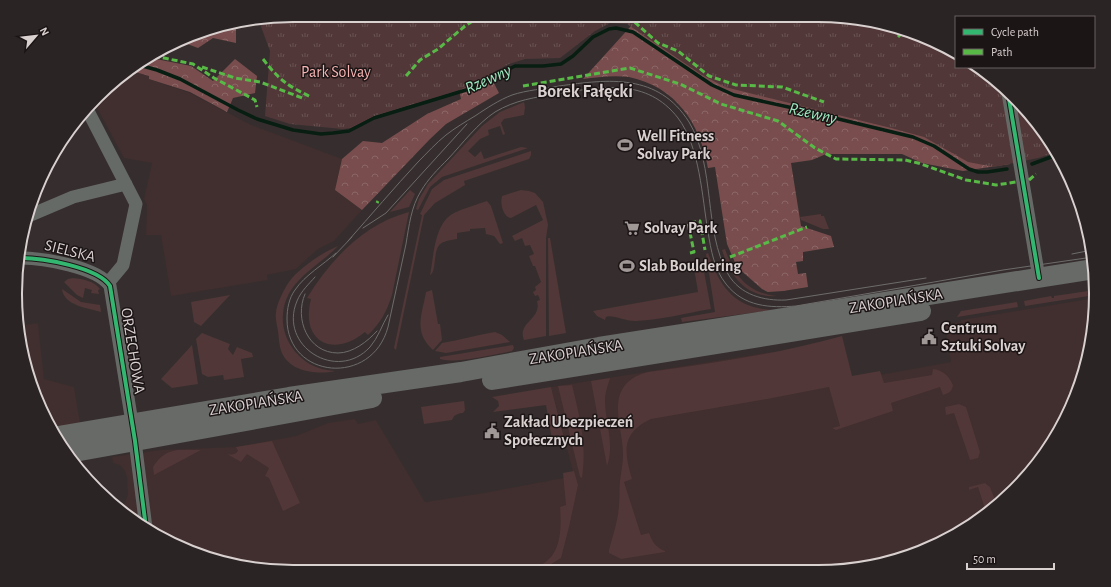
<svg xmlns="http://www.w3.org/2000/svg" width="1111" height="587" viewBox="0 0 1111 587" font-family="'Alegreya Sans',sans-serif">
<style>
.built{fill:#412e2e}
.grass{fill:#513737}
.forest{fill:url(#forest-crowns)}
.park{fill:url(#park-tufts)}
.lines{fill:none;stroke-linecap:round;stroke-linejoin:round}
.stream{stroke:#081e13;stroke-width:3.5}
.minor{stroke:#666a67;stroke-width:13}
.primary{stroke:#676a67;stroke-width:20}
.tram{stroke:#6d6c6a;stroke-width:1}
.quiet{stroke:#58b947;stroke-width:3;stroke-dasharray:6 3;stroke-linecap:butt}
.cycleway-casing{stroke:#1c1515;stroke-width:6}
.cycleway{stroke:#33b770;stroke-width:4}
.labels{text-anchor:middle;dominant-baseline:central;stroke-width:3;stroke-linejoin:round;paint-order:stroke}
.park-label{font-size:16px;fill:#f8b5b5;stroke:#1c1515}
.poi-label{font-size:16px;font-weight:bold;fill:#d9d0d0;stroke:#1c1515;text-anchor:start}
.street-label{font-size:16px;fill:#d9d0d0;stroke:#1c1515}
.water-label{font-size:17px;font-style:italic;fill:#9cebc2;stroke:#1c1515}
.quarter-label{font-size:18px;font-weight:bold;fill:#d9d0d0;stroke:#1c1515}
.rim{fill:none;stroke:#d9d0d0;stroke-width:2}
</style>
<defs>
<pattern id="forest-crowns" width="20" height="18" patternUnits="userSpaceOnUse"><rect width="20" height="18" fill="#794d4d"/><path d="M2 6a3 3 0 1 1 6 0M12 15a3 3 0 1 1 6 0" fill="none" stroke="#8b6666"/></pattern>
<pattern id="park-tufts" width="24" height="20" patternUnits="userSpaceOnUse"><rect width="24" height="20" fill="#513737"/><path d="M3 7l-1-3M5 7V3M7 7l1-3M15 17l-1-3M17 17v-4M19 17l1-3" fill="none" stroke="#695353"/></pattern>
</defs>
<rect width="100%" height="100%" fill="#362e2e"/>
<!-- built -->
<path class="built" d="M132,71L149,76V79L190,93L251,125L342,159L335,190L362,210L334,241L318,249L296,269L267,275L268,280L171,296L161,235H146L147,205L144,199L152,163L124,158L95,104L124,73Z
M1095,298V312L1086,366L1067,417L1027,477L987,515L924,551L854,570L276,571L222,563L170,543L124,514L119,510L125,503L128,494L127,477L125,471L120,465L113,463L112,457L160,450L236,447L296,436L328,423L355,419L358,424L376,420L425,502L484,493L574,476L551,387L772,352L830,355L835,383L951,362L945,325L961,322V320Z
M38,323L44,379L74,387L80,423L53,427L36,400L19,326Z"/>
<!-- grass -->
<path class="grass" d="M524,102L525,107L524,115L504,119L501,123L505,134L503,135L500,126L488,130L489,135L480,139L468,151L475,157L481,151L484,159L521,147L528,148L442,177L430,187L418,210L416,209L419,199L428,184L482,126L500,112Z
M531,151V155L529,159L464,181L465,185L435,203L424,215L396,350L394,348L422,215L420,214L432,189L444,180Z
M410,190L415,194L409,207L390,212Z
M521,190L529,191L535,193L543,202L548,225L546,238V336L524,340C517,322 542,320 537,301L540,300L538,295L535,296L533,292L536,290L535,287L541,282L535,266H533L529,256L534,254L530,245L525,246L522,238L515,241L512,236L543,220L536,205L511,218C503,217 500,204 502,196Z
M487,201L491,206L503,243L500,244L494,236L486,234L485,228L470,229V231L457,233V239C435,242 437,246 434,267C433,271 433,273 430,275C434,256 434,223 454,213C464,208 476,205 487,201Z
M409,212L392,295C387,311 380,324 368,335L365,332C332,359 300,341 311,299L307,298C331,259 364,224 409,212Z
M821,214V216H824L829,229H823L801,220L800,217Z
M548,238H550L566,333L549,336Z
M338,246C317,268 286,280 283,314C282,326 285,336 291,346C302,362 316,370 335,371C318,375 292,372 283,355C279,348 279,338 278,331C277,325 275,318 276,313C276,305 284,289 289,282C299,268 323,252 338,246Z
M725,249C734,275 747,293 777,296C746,298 730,276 722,250Z
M708,253C720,287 734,308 773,310L682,322L681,318L715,312L706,254Z
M703,266L711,309C686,313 661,320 636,321C628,322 611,314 606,317L605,320L597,316L593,311L698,292L694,268Z
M73,278C83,279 94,281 100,289L98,290L99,294L91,293L92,290L85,288L83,298L77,295L64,282L68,279Z
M62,289L81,302L100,305L101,312C88,308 64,306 62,289Z
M432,290L438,324H440L442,340L433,350C413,332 422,315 426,292Z
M1095,290V295L1025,306L1024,301L1051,296L1052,298H1054V296Z
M230,295L201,326L194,322L191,302Z
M1017,302L1018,307L957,317L961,311Z
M495,332L502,335L510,342L446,353L435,351L442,343C460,340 477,335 495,332Z
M202,333L230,344L228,349L232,354L233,355L237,347L252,353L253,357L241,359L244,377L224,380L223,375L208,377L202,374L196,339Z
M842,336L852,376L880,371L884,383L932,375L933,369C943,370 949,376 953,385C952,392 949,393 943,395L940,387L891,403L893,411L836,430L832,428L840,426L829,387L767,399L651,419C621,433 624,452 632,479L624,482L641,535L649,533C652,541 656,548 665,551V552L621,559L609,553V550C613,535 618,521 619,505C620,497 619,489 620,481C621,472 623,463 623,454C623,434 614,412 620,394C625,381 636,375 648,372C713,363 778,354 842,336Z
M192,345L198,384L172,388L161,379Z
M513,345L514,348L512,351C497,354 453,364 440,359V357Z
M610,378C608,385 605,393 605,400C605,422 615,444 607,466L591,381Z
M572,385C580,418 587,443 582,478L580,477L558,386Z
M551,387L564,438L552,440L546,405L493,412L499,406L498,401L492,397Z
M464,401L465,410L463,413C458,413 454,415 452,420L424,424L421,407Z
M959,404L966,407L980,452L978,458L970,460L954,413L946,415L945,407Z
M272,441L300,503L283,511L269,478L265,476L269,468L247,454L241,462L227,454C231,455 235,455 238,451L236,447Z
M177,450H201L154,475L153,467C159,457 166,452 177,450Z
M574,471L578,485L569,527L561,558L540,571H526L528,568C561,565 562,532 560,507L566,505L563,473Z
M985,483L990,487L997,505L987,515L978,487L969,490V487Z"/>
<!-- forest -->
<path class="forest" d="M641,15L835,16L890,25L931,40L1010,164L963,171L922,163L902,154H826L812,160L791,163L801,226L831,236L834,247L803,252V261L796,262L798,274L806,273L808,287L783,291L768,292L762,289L737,267L727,244L715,167L708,168C700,123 676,87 629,77C614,75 597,77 583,79Z
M236,24V43L213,38L198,48L182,42L204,30Z
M151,58L191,66L213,81L235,59L257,76L255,93L233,98L227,112L190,92L149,79V76L132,71L126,72Z
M487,70L499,93L446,124L430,139L362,210L335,190L342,159L363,141L382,143L427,114L461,99L459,90L374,116L350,128L344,105Z"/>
<!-- park -->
<path class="park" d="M294,15L835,16L890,25L941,44L956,53V67H978L987,73L1027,110L1057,152L1038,158L994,167L968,162L924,137L891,128L725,87L702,75L627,24L610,23L595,31L560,58L525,59L509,64L460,90L374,116L350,128L343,129L290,124L265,116L270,51L259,21Z"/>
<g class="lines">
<!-- stream -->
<path class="stream" d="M139,65L157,70L180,79L238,110L257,119L293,130L321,134L333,133L349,131L374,118L466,90L482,83L515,66H543L561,64L573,56L593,37L609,29L616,28L633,32L712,85L734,95L793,108L913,137L934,146L969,169L978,172H987L1007,169
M1032,164L1059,154"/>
<!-- minor -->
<path class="minor" d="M1008,93L1039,278
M88,111L136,204L123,265L108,283
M26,217L73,197L126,184
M21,258C42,258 98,267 110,286L135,441L146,528"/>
<!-- primary -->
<path class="primary" d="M492,380L921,311
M58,436L289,397L461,372L599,347L1094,269
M69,453L372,398"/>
<!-- tram -->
<path class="tram" d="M363,228L386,213L467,124
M348,241C371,215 394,188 418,162C427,153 436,143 446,135C455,128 465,122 475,116C487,108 499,100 512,95C527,90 544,89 559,86C609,79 658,73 689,122C716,167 703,230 728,274C740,295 764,301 786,300L926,278
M336,253C323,265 305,275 295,290C289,298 287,309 287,319C287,379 372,387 388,327C394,299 400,272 406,244C409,226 411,207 421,191C428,179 438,169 448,159C463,143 477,124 495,112C515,100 536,97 558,94C602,86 647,78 678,118C700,147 702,197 708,232C711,250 714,269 726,284C744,307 770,308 796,306L1003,270L1093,257
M1072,254L1092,250
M333,257L352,237
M315,277C309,284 301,291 297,301C278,346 337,383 370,347C378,338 382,325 388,315
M305,294C294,319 308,353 338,353C353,353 368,341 377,331"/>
<!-- quiet -->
<path class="quiet" d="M628,16L658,43L678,51L709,76L736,85L782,87L824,102
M898,37L905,30
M154,56L193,64L214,78L255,100L257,107
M263,59C279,80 288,86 311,97
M202,67L235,78L260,82L305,99
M406,76L420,60L438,49L465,26L482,15
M523,86L630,68L680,84L721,104L778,121L815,148L836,159L905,160L918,163L966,180L996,185L1016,182
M1029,180L1036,174
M377,203L378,201
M690,253L694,252L688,223L700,221L705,250
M730,257L807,227"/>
<!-- cycleway casing -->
<g class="cycleway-casing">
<path id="cycleway" d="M1008,93L1039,278
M21,258C42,258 98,267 110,286L135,441L146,528"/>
</g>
<!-- cycleway -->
<use href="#cycleway" class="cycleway"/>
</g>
<!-- icons -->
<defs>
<g id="stadium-bare" transform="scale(1.2)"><path d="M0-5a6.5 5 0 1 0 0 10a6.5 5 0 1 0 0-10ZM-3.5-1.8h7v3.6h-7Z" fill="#a09797" stroke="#1c1515" stroke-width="2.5" paint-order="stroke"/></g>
<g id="supermarket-bare" transform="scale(1.2)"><path d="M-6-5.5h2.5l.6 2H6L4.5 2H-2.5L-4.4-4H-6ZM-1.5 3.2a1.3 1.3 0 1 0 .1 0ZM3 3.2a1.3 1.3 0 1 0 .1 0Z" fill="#a09797" stroke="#1c1515" stroke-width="2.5" paint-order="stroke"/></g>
<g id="civic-bare" transform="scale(1.2)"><path d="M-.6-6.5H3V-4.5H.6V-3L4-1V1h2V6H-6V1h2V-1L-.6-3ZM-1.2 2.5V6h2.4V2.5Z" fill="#a09797" stroke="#1c1515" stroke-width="2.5" paint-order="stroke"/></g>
</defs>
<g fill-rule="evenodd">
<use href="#stadium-bare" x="625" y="145"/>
<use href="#supermarket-bare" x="632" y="228"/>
<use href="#stadium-bare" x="627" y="266"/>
<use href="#civic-bare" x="929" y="337"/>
<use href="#civic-bare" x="492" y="431"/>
</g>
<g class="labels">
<!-- park labels -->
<g class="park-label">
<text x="336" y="72">Park Solvay</text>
</g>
<!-- poi labels -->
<g class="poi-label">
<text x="637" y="136">Well Fitness<tspan x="637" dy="18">Solvay Park</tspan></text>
<text x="644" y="228">Solvay Park</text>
<text x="639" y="266">Slab Bouldering</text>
<text x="941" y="328">Centrum<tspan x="941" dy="18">Sztuki Solvay</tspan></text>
<text x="504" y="422">Zakład Ubezpieczeń<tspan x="504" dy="18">Społecznych</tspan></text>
</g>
<!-- street labels -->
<g class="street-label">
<text transform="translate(70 251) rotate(14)">SIELSKA</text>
<text transform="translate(896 301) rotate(-9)">ZAKOPIAŃSKA</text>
<text transform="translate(133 351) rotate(81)">ORZECHOWA</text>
<text transform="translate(576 352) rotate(-9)">ZAKOPIAŃSKA</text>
<text transform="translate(256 403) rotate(-9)">ZAKOPIAŃSKA</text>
</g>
<!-- water labels -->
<g class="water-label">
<text transform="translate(488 79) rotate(-24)">Rzewny</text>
<text transform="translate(813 113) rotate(13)">Rzewny</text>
</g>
<!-- quarter labels -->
<g class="quarter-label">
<text x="585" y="92">Borek Fałęcki</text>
</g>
</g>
<!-- crop -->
<path d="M0 0H1111V587H0ZM293 22H818A271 271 0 0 1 1089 293V294A271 271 0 0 1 818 565H293A271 271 0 0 1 22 294V293A271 271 0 0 1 293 22Z" fill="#2b2424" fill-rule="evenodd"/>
<path class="rim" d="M293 22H818A271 271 0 0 1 1089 293V294A271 271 0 0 1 818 565H293A271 271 0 0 1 22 294V293A271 271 0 0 1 293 22Z"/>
<!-- legend -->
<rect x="955" y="16" width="140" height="52" fill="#1c1515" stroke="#686060"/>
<rect x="963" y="29" width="20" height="6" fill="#33b770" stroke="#686060"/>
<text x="991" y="36" font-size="12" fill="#d9d0d0">Cycle path</text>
<rect x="963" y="49" width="20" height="6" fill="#58b947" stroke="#686060"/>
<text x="991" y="56" font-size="12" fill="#d9d0d0">Path</text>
<!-- north arrow -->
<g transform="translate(36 36) rotate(62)" stroke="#1c1515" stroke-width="3" paint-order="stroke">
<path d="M0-3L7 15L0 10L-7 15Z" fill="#d9d0d0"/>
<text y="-6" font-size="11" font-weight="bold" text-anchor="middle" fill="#d9d0d0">N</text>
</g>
<!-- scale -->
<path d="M967 563v6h87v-6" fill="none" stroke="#d9d0d0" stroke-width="2"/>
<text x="973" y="563" font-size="12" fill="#d9d0d0" stroke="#1c1515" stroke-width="3" paint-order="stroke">50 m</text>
</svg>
